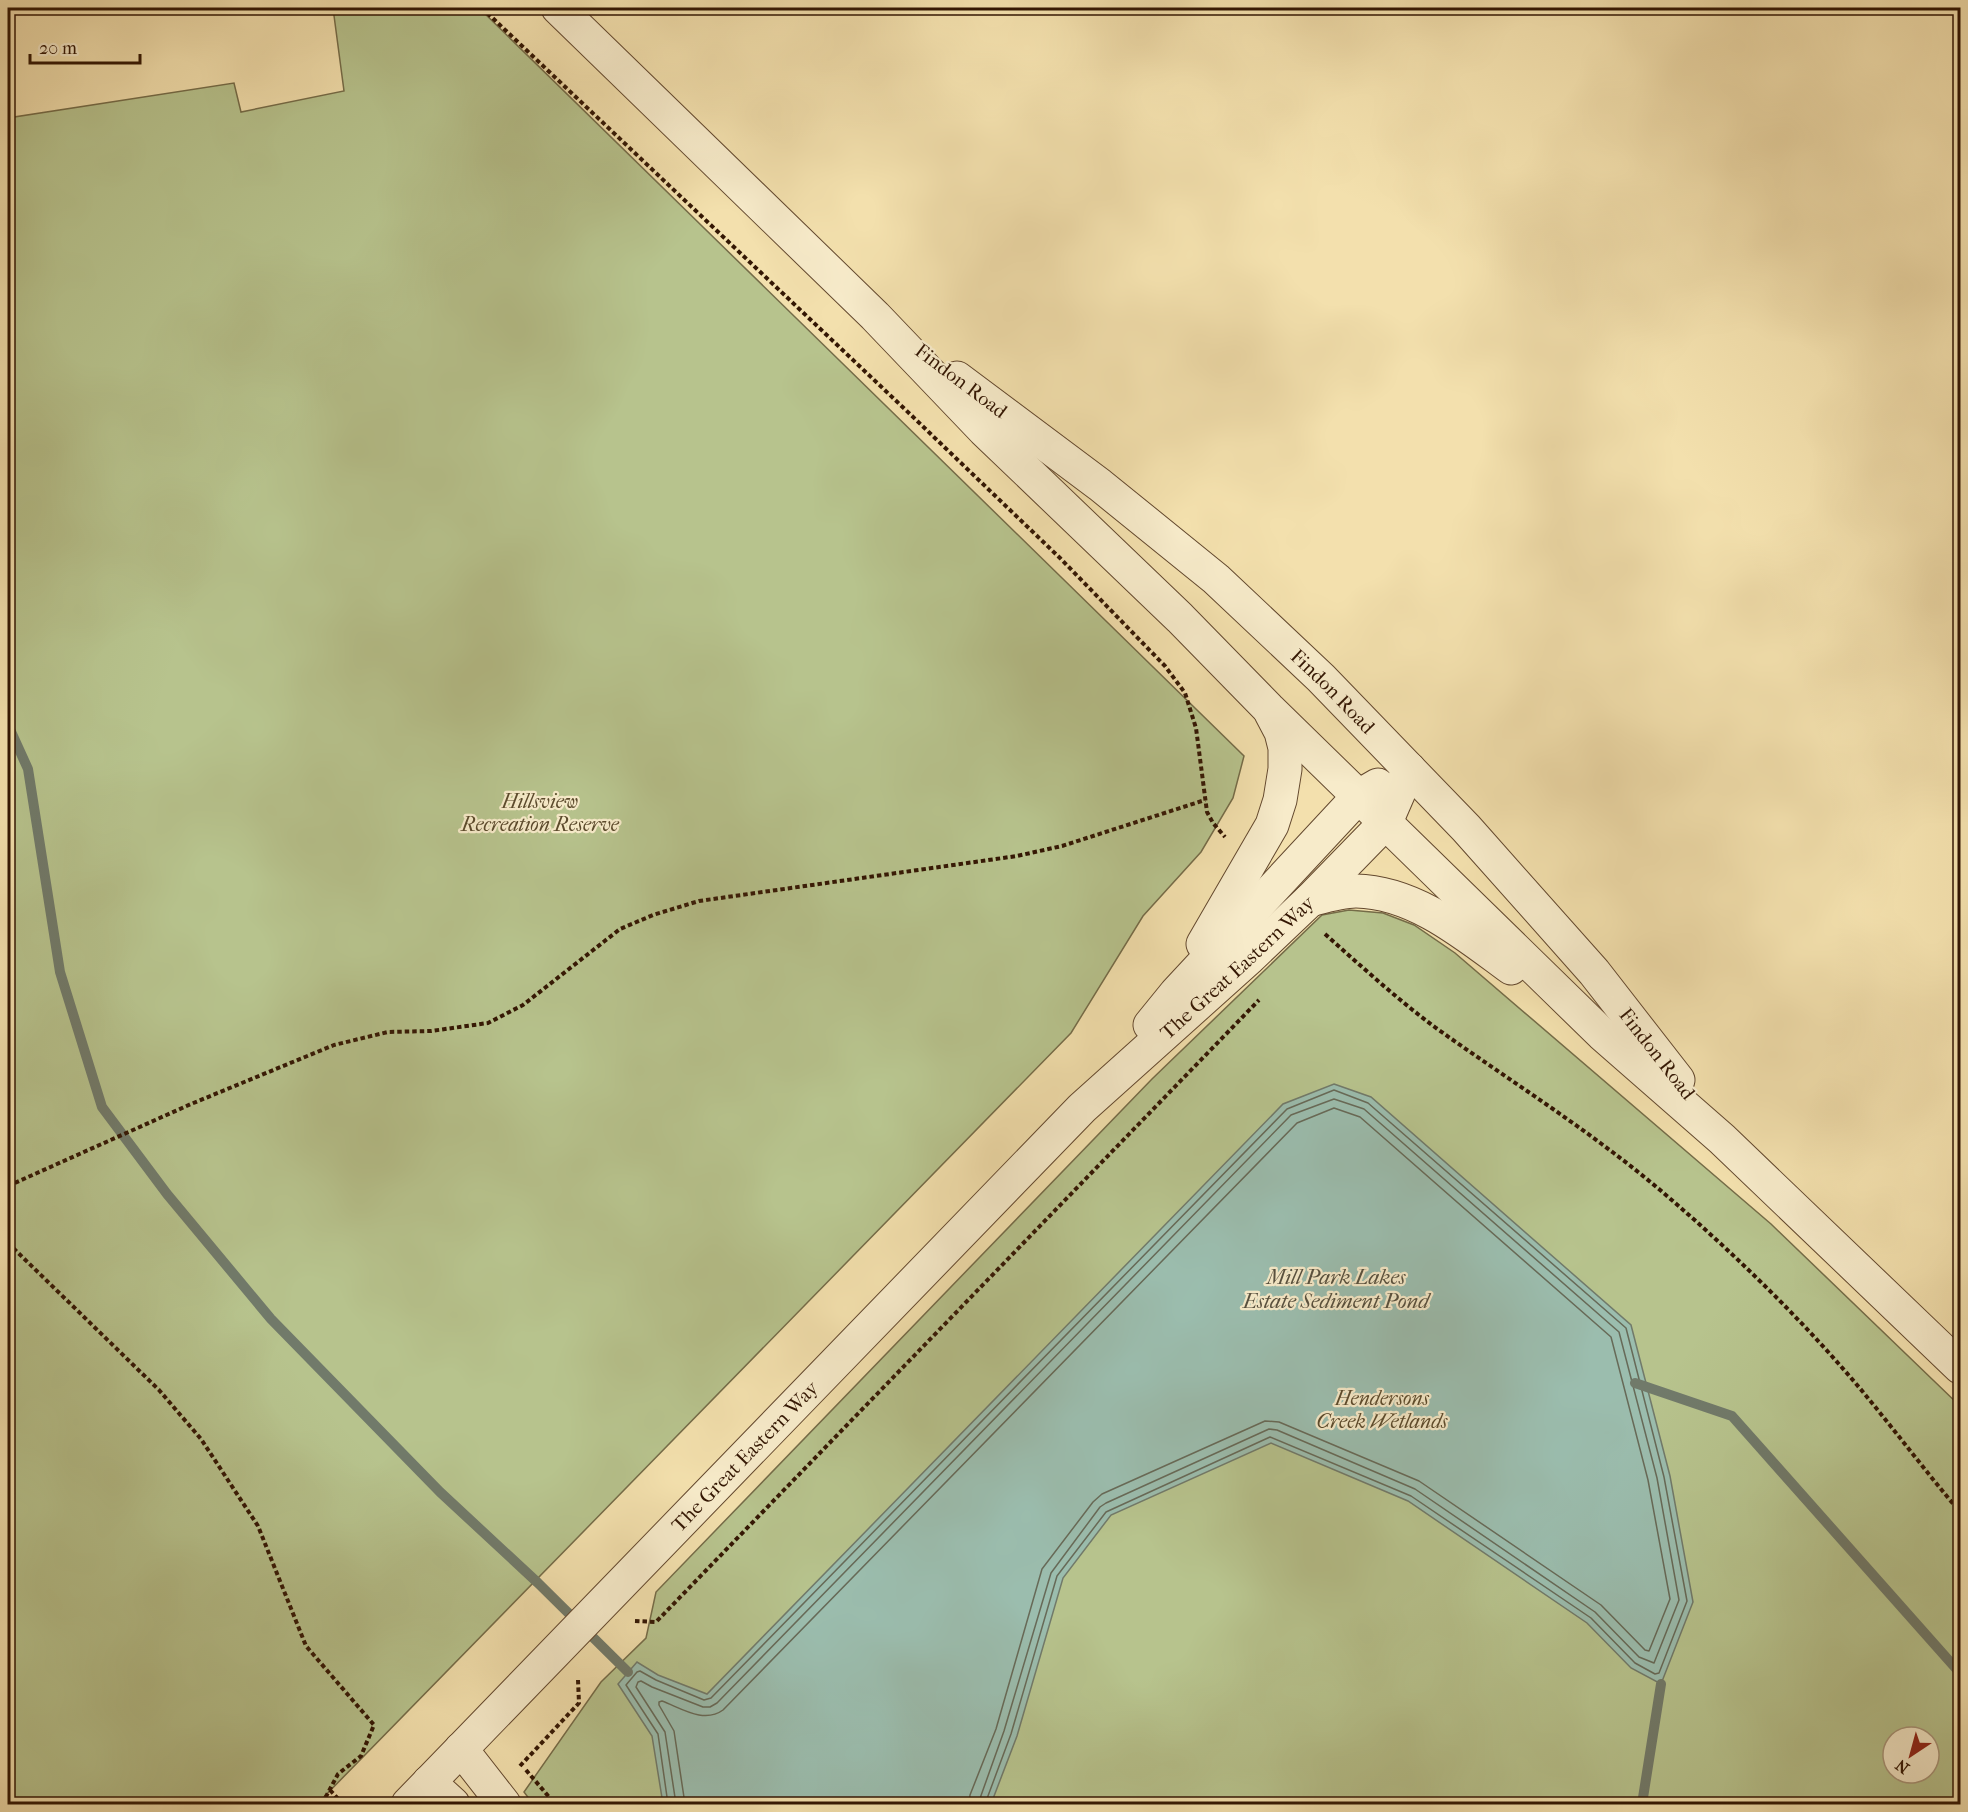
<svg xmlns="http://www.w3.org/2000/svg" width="1968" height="1812" viewBox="0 0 1968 1812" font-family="'IM FELL French Canon',serif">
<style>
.green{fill:#b7c38d;stroke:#756c48;stroke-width:1.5;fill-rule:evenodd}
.water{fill:#9bbdae;stroke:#717a6a;stroke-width:1.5}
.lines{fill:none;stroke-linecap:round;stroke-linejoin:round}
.shore{stroke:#676a58;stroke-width:1.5}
.stream{stroke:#717a6a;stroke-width:10}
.minor-casing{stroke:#63482e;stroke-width:35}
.path{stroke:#331603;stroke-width:4;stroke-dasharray:4.5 3;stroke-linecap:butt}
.minor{stroke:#f7ebca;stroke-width:33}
.labels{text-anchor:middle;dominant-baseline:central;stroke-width:4.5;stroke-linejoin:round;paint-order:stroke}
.street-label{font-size:20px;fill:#331603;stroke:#f7ebca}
.park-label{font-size:20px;font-style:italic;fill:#5b4a2c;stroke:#f7ebca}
.water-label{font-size:21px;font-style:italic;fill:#57503f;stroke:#f7ebca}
</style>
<rect width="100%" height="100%" fill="#f3e0ad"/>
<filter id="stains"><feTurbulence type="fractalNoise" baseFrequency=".00333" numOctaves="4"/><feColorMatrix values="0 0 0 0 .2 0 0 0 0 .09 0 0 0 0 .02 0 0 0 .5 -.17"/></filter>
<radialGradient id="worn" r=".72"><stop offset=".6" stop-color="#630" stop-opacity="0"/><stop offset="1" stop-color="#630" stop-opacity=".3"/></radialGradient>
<!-- green -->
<path class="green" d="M333,8H479L1244,756L1233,798L1201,852L1143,916L1071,1033L317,1804H8V118L234,83L241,112L344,91Z
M1349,910L1383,913L1414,925L1455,953L1771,1224L1960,1406V1804H533L524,1792L601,1682L646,1638L656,1592L1152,1079L1322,915ZM1893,1737H1929V1773H1893Z"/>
<!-- water -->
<path class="water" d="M1334,1084L1371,1097L1631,1325L1670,1476L1693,1602L1661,1684L1631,1668L1587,1623L1408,1501L1271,1443L1111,1515L1063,1578L1017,1736L991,1804H663L652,1736L618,1684L637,1662L658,1675L707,1694L1283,1104Z"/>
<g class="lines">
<!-- shore -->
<path class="shore" d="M668,1804L658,1734L626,1685L637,1672L640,1671L656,1680L704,1700L711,1698L1287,1109L1334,1090L1368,1103L1626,1328L1664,1477L1687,1601L1659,1673L1655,1674L1635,1663L1591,1618L1411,1496L1270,1437L1106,1512L1057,1576L1011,1734L985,1804
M676,1804L665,1732L636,1687L638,1682L641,1681L652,1687L703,1707H710L717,1703L1291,1115L1334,1099L1364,1109L1619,1332L1657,1478L1679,1600L1654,1663L1639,1657L1595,1612L1415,1489L1277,1430L1269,1429L1106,1503L1100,1507L1051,1573L1004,1731L978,1804
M685,1804L674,1731L659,1705V1702L662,1701C681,1708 704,1724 723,1710L1297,1123L1334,1108L1360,1117L1611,1337L1648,1480L1670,1599L1649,1651L1645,1650L1601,1605L1419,1481L1279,1422L1265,1421L1102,1494L1093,1502L1042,1569L996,1729L970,1795L969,1804"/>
<!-- stream -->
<path class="stream" d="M8,725L28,769L60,972L102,1107L167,1194L271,1319L440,1492L538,1583L628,1672
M1635,1383L1732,1416L1960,1673
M1642,1804L1661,1684"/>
<!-- minor casing -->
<g class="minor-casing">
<g id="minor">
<path d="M558,8L875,316L984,430L1180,618L1269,709L1602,1034L1722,1139L1960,1367"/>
<path id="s1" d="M957,378L1100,485L1216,579L1321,678L1466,828L1594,972L1678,1080"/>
<path d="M1310,900C1325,896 1341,891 1356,891C1415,892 1466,935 1511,968"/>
<path d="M1203,944L1272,825L1280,800L1285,769V748L1281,732L1271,713"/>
<path d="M1150,1025L1176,993L1359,796L1378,785"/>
<path d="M461,1749L504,1804"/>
<path d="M429,1782L453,1804"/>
<path id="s2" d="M408,1804L1082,1108L1248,959L1310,900L1386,822L1409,769"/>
</g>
</g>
<!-- path -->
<path class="path" d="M482,8L911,415L1060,558L1165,666L1185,693L1196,728L1207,812L1213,823L1225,837
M1325,934C1361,966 1397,999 1436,1028C1516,1085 1600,1137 1674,1202C1741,1260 1806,1324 1863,1392C1896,1432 1927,1473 1960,1512
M8,1186L191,1104L334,1045L388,1032L431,1031L488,1023L523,1005L620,929L653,915L699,901L1017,856L1062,846L1205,800
M8,1243L159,1390L201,1439L258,1526L306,1646L374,1725L361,1756L338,1774L322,1804
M635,1621L656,1622L1259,1000
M520,1766L579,1703L578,1680
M526,1770L555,1804
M330,1790L343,1804"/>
<!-- minor -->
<use href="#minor" class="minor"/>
</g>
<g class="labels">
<!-- street labels -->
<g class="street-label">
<text transform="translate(961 381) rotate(37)">Findon Road</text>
<text stroke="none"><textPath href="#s1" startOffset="490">Findon Road</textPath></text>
<text stroke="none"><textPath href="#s2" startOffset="1178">The Great Eastern Way</textPath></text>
<text transform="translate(1657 1054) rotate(52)">Findon Road</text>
<text stroke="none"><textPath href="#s2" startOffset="484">The Great Eastern Way</textPath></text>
</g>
<!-- park labels -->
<g class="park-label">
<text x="540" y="801">Hillsview<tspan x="540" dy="23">Recreation Reserve</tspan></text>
<text x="1382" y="1398">Hendersons<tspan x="1382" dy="23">Creek Wetlands</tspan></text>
</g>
<!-- water labels -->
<g class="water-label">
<text x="1336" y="1277">Mill Park Lakes<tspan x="1336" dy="24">Estate Sediment Pond</tspan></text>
</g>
</g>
<!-- margin -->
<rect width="1968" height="1812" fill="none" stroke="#f3e0ad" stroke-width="30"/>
<rect x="9" y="9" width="1950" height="1794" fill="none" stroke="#331603" stroke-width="3"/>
<rect x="15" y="15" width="1938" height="1782" fill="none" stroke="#331603" stroke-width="1.5"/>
<!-- north arrow -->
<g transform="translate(1911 1755) rotate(216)"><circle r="28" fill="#f7ebca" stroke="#a9967a" stroke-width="1.5"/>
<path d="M0-4.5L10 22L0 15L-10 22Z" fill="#8f2418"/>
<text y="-9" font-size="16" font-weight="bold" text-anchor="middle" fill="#331603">N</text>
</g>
<!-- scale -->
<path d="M30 54v9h110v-9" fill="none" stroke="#331603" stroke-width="3"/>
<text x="39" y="54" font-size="18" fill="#331603" stroke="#f7ebca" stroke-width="4.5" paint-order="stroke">20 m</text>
<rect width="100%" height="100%" filter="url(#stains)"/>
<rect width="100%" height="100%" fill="url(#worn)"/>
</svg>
